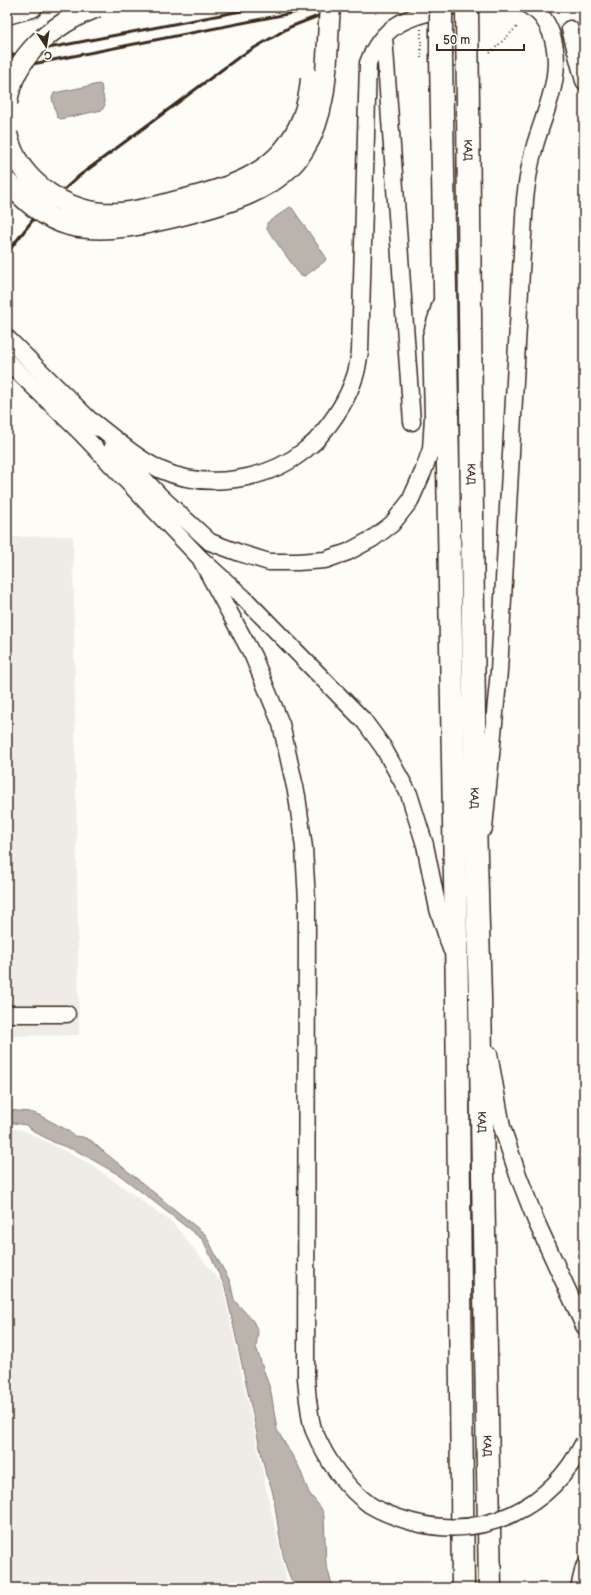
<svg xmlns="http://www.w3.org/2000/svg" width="591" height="1595" viewBox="0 0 591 1595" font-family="'Balsamiq Sans',sans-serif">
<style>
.built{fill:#efece7}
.water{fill:#bbb4ad;stroke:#887d74}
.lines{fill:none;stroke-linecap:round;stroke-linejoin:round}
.minor-casing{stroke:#3b2a1e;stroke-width:19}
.major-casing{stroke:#3b2a1e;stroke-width:23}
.highway-casing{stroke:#3b2a1e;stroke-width:25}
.path{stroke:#3b2a1e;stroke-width:2;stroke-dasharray:1 3;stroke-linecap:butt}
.minor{stroke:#fdfcf7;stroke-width:16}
.major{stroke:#fdfcf7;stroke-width:20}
.highway{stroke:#fdfcf7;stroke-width:22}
.rail{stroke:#3b2a1e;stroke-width:3}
.minor-bridge-casing{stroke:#3b2a1e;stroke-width:19;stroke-linecap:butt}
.major-bridge-casing{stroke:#3b2a1e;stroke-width:23;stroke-linecap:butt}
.highway-bridge-casing{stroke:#3b2a1e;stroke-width:25;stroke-linecap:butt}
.minor-bridge{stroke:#fdfcf7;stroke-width:16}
.major-bridge{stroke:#fdfcf7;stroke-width:20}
.highway-bridge{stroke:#fdfcf7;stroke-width:22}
.labels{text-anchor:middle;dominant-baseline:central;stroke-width:4;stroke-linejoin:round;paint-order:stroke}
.street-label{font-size:11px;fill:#3b2a1e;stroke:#fdfcf7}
</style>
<rect width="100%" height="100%" fill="#fdfcf7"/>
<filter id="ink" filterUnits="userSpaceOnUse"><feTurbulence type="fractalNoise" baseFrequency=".025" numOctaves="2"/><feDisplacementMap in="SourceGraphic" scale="8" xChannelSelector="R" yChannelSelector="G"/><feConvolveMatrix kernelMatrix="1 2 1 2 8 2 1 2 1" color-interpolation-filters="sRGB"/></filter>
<g filter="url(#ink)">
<!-- built -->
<path class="built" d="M73,536L79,1035L7,1036V537Z
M7,1128L23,1130L92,1165L173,1223L222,1284L288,1588H7Z"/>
<!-- water -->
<path class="water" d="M99,84L101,85L105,105L102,110L61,119L57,117L52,98L54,93Z
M290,207L292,208L326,257L325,261L305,276L300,275L267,229V223Z
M7,1110L30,1112L39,1115L67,1130L74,1136L83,1137L92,1141L98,1147L206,1235L218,1260L230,1281L234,1300L253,1321L258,1331L256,1347L271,1392L277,1430L299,1467L309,1493L321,1508L324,1516L326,1564L333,1588H297C280,1570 278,1514 272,1490C271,1485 268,1480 266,1475L225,1287L203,1240L121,1176L77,1151L55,1143L35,1132L26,1125L7,1122Z"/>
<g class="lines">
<!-- minor casing -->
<g class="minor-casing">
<path id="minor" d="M570,29L584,81
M384,36L412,422
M7,338L98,428
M7,361L81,433L200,558L244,598L364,721L383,747L409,794L425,845L438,909L451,949
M92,421C114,438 136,458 161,470C206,490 267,481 305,450C309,446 315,443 318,438C334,420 348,398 355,376C358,368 358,359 360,352L368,63C384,21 411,17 450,7
M113,446L161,497L210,542L240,553L269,562H298L325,560L348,552L372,539L392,524L410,501L423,472L431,449L433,417L431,336L441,303
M200,558L253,656L281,724L297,796L304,848L307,901L306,1378L308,1401
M484,828L499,671L525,199C527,181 530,163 535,145C546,108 565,72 551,33C547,22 540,12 530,7
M7,1014H67
M489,1054L502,1127L518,1175L536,1221L584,1326
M579,1588L584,1567"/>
</g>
<!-- major casing -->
<g class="major-casing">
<path id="major" d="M7,14L32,7"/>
</g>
<!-- highway casing -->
<g class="highway-casing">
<g id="highway">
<path id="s1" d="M467,7L475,822L480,997L490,1588"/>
<path d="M441,55L457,996L463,1588"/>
</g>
</g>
<!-- path -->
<path class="path" d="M421,29V59
M490,53L518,26"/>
<!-- minor -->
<use href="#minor" class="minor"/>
<!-- major -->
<use href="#major" class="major"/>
<!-- highway -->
<use href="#highway" class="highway"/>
<!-- rail -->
<path class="rail" d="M7,56L262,7
M7,69L323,7
M7,253L39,212L79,176L239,57L290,27L341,7"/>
<!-- minor-bridge casing -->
<g class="minor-bridge-casing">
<path id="minor-bridge" d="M308,1401C310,1411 310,1422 314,1431C326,1459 345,1487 370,1505C383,1513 398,1518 412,1522C484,1541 551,1508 584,1442"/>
</g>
<!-- major-bridge casing -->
<g class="major-bridge-casing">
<path id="major-bridge" d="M7,103C13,55 55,23 97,7
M7,134C18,184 71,217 121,213C143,211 165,204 186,199C221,190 259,179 283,151C300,131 309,105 311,79
M7,182C25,200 43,218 69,225C106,234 145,224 182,215C226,204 279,190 304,149C330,108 326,53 330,7"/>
</g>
<!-- highway-bridge casing -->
<g class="highway-bridge-casing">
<path id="highway-bridge" d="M441,7V55"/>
</g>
<!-- minor-bridge -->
<use href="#minor-bridge" class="minor-bridge"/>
<!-- major-bridge -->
<use href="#major-bridge" class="major-bridge"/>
<!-- highway-bridge -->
<use href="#highway-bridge" class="highway-bridge"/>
</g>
</g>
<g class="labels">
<!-- street labels -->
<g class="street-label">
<text stroke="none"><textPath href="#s1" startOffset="143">КАД</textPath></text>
<text stroke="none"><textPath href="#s1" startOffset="467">КАД</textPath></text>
<text stroke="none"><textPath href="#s1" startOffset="791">КАД</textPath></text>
<text stroke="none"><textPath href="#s1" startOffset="1115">КАД</textPath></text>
<text stroke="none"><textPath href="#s1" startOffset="1439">КАД</textPath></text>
</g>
</g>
<!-- margin -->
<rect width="591" height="1595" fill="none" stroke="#fdfcf7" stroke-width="24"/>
<rect x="12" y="12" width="567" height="1571" fill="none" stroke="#3b2a1e" stroke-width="1.5" filter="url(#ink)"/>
<!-- north arrow -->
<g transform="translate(46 46) rotate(168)" stroke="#fdfcf7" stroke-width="3" paint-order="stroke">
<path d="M0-3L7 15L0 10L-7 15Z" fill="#3b2a1e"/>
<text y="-6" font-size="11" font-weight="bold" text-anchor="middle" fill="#3b2a1e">С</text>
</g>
<!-- scale -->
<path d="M437 44v6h87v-6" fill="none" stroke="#3b2a1e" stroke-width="2"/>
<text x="443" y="44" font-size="12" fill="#3b2a1e" stroke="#fdfcf7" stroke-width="3" paint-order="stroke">50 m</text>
</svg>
